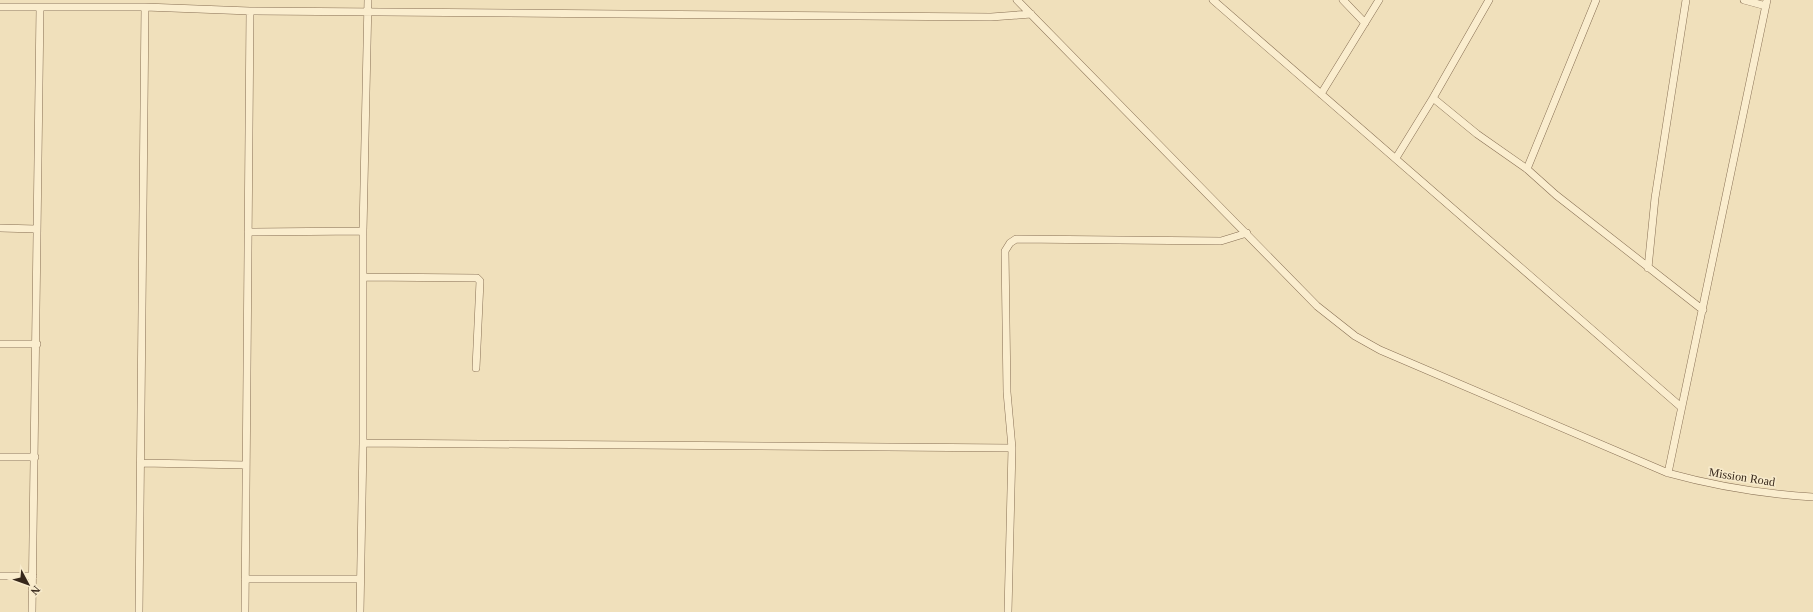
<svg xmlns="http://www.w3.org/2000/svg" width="1813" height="612" viewBox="0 0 1813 612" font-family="Georgia,serif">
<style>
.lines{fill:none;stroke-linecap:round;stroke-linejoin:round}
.street-casing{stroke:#876f54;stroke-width:8}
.street{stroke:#faedce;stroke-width:7}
.labels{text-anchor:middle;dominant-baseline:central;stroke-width:3.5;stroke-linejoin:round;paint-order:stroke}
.street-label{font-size:12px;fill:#36271a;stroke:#f7eacb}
</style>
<rect width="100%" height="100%" fill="#f0e0bb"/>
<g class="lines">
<!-- street casing -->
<g class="street-casing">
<path id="street" d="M1017,0L1317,306L1355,336L1380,350L1668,473C1715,486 1764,494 1813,497
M1213,0L1681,407
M1343,0L1365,23
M1744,0L1766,6
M0,7H145L250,11L991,17L1031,14
M1321,94L1379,0
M1433,98L1477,134L1527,169L1556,195L1703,310
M1396,158L1433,98L1489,0
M1527,169L1596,0
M0,228L36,229
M248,232L363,231
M1648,268L1655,198L1686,0
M363,277L477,278L480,281L476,368
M0,344H37
M363,443L1012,448
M0,457H35
M142,463L246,465
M1668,473L1767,0
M0,576H33
M245,579H360
M32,612L40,8
M139,612L145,7
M245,612L250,11
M360,612L363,443V231L368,0
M1008,612L1012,448L1007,392L1005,251L1010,243L1016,239L1221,241L1247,233"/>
</g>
<!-- street -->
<use href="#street" class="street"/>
</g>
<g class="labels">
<!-- street labels -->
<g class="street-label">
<text transform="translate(1742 477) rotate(9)">Mission Road</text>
</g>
</g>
<!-- north arrow -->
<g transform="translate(28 584) rotate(131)" stroke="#f7eacb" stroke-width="3" paint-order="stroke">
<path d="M0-3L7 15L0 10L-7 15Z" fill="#36271a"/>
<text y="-6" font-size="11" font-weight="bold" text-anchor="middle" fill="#36271a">N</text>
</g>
</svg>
